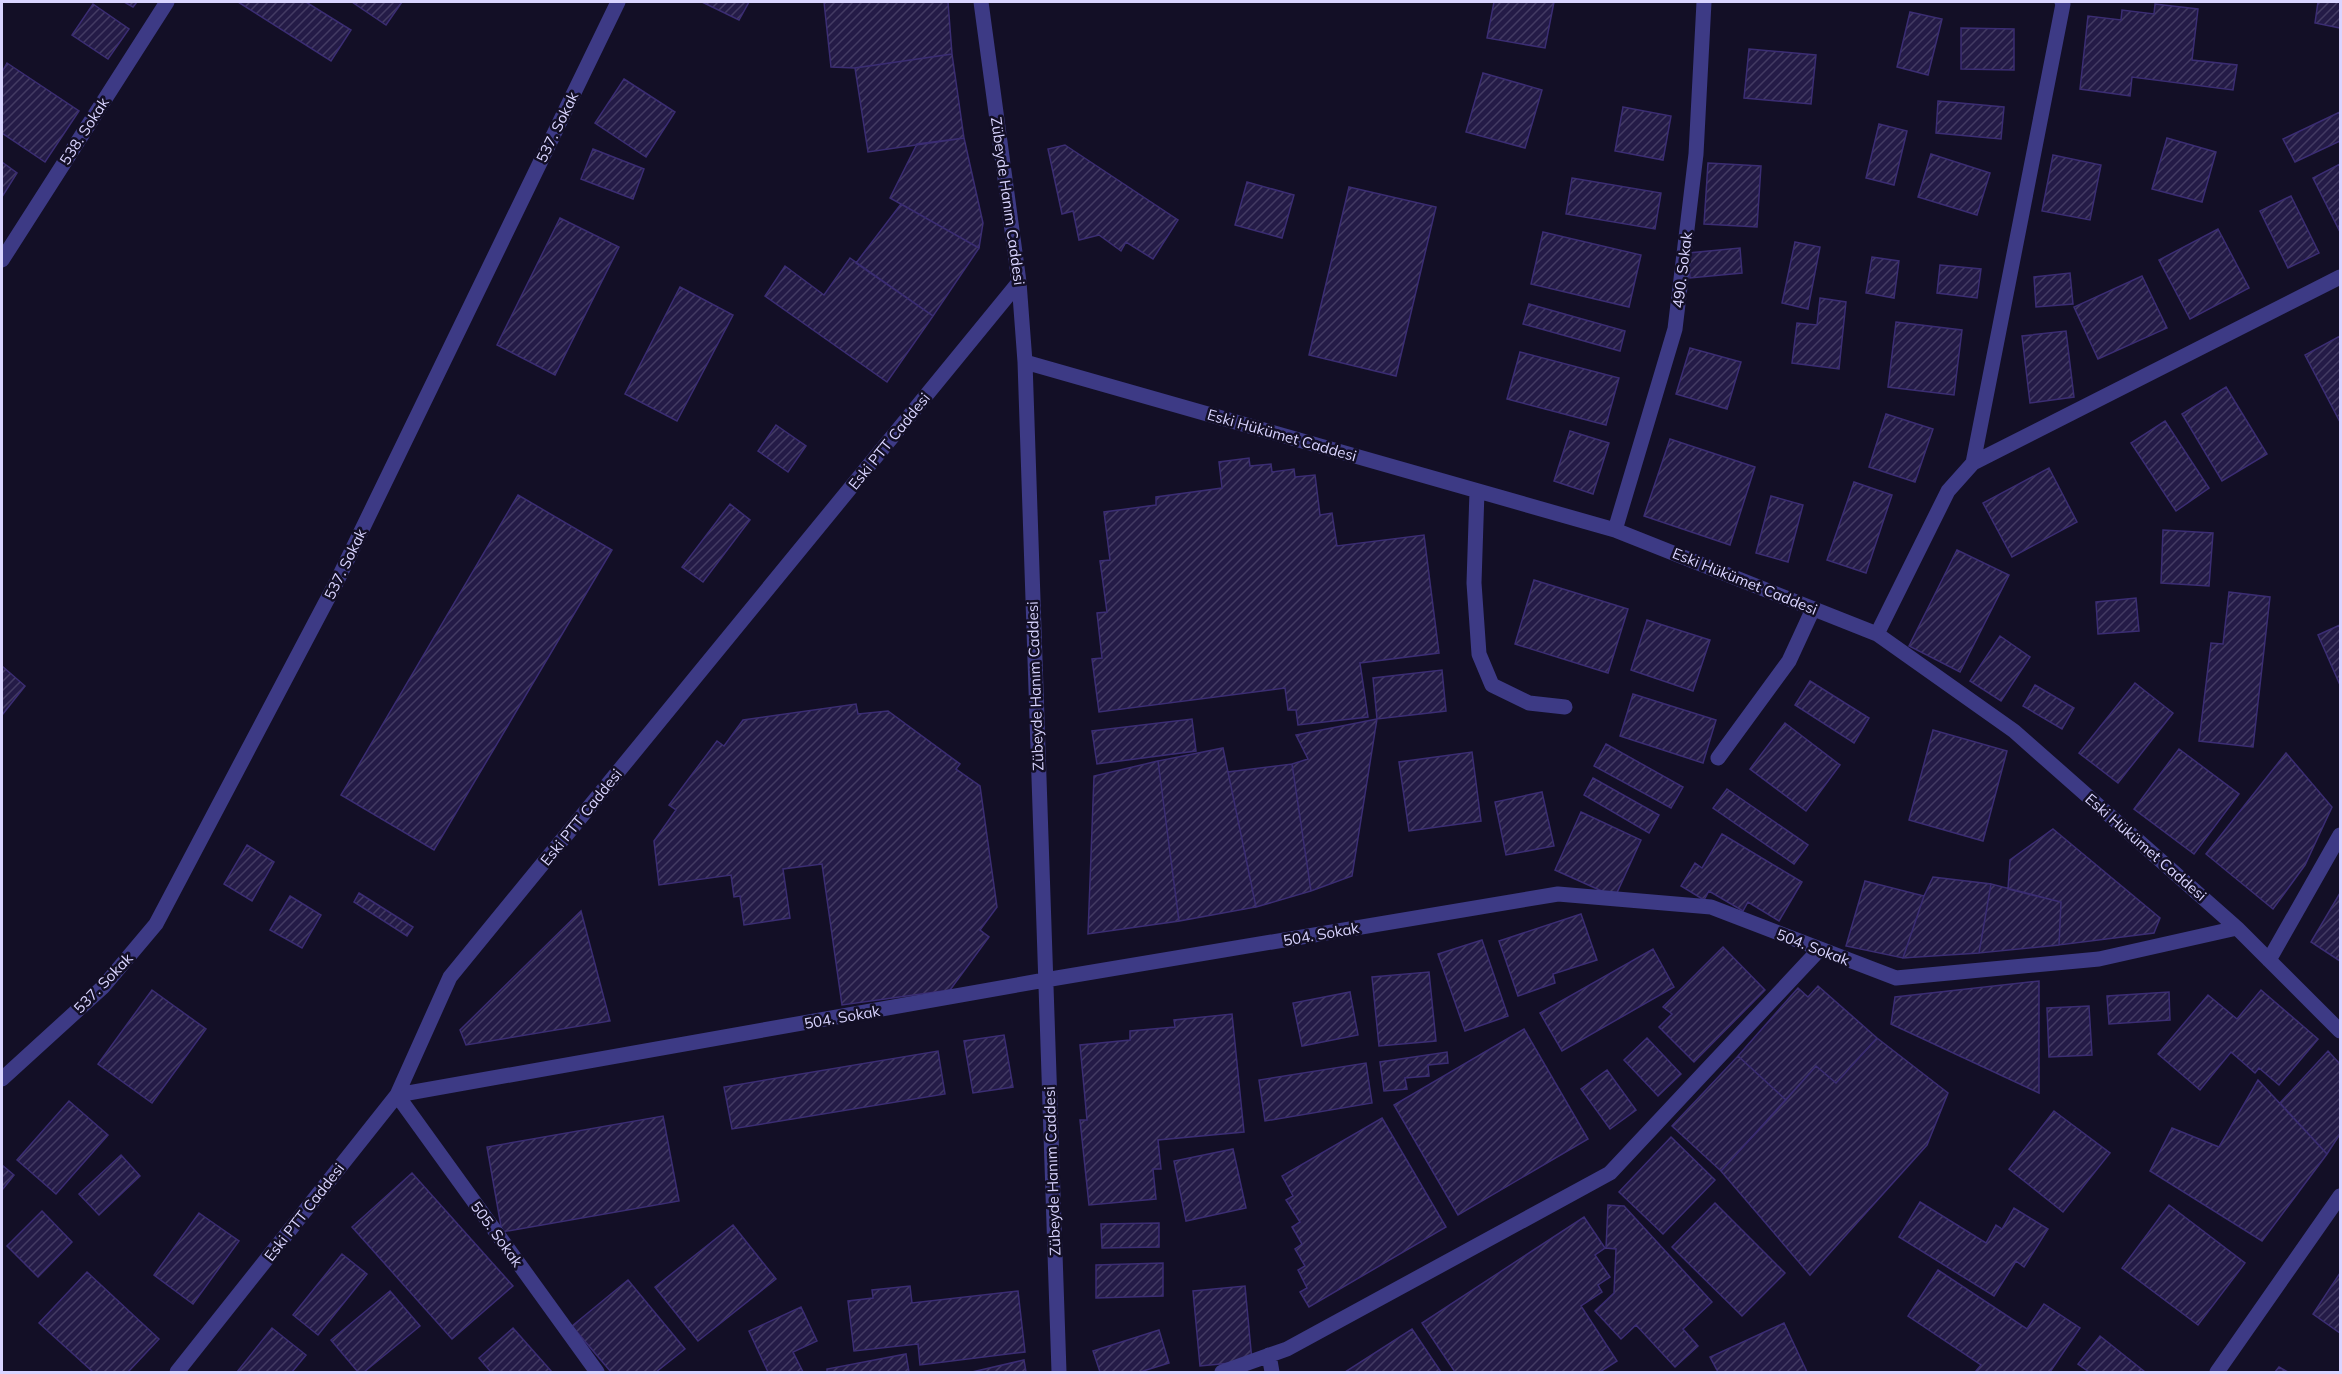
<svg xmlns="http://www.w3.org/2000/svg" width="2342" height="1374" viewBox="0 0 2342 1374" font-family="Mulish,sans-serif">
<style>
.building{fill:url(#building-hatch);stroke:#3b2d73;stroke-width:1.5}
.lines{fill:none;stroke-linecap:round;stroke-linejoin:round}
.minor{stroke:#3d3a85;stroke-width:15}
.labels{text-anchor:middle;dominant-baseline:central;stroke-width:5;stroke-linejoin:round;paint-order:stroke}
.street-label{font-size:15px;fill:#d9d4ff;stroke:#130f26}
</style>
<defs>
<pattern id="building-hatch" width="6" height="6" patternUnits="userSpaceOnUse" patternTransform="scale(1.5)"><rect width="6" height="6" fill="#241b47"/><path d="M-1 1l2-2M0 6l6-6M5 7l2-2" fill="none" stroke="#433b63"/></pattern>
</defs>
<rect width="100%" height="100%" fill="#130f26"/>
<!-- building -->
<path class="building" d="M124,2H137L133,7Z
M238,2H306L351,30L331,61Z
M352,2H402L386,25Z
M702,2H749L739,20Z
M824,2H948L952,54L855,68L831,67Z
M1494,2H1554L1545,48L1487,38Z
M2318,2H2340V28L2315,23Z
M93,4L129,29L108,59L72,35Z
M2155,4L2198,9L2192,60L2237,65L2233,90L2132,77L2130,96L2080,89L2088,16L2121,20L2122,10L2154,14Z
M1910,12L1942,19L1928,75L1897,67Z
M1961,28L2014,29V70L1961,69Z
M1749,49L1816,55L1811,104L1744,98Z
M952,54L964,138L868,152L855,68Z
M7,63L79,111L45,162L2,133V72Z
M1483,73L1542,90L1525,148L1466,132Z
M624,79L675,112L646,157L595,123Z
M1938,101L2004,107L2001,139L1936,133Z
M1623,107L1671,116L1663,160L1615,151Z
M2340,112V141L2295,162L2283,139Z
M1879,124L1907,131L1894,185L1866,178Z
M964,138L983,223L979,248L890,198L917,144Z
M2167,138L2216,152L2202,202L2152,189Z
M1065,145L1178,220L1153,259L1126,242L1121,251L1099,235L1079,240L1073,211L1062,214L1048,149Z
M593,149L644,169L633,199L581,179Z
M1931,154L1990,173L1977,215L1918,197Z
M2053,155L2101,165L2090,220L2042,211Z
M2,162L17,173L2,197Z
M1708,163L1761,166L1757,227L1704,224Z
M2340,164V232L2313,178Z
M1572,178L1661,193L1655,229L1566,214Z
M1247,182L1294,195L1282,238L1235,225Z
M1349,187L1436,207L1396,376L1309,355Z
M2291,196L2319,253L2288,268L2260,211Z
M901,204L979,248L933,316L856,263Z
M560,218L619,247L555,375L497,345Z
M2218,229L2249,288L2190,319L2159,260Z
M1543,232L1641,255L1629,307L1531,284Z
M1795,242L1820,247L1808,309L1782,303Z
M1740,248L1742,273L1690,278L1688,253Z
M1872,257L1899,261L1894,298L1866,293Z
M850,258L933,316L887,382L765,296L785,266L824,295Z
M1940,265L1981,269L1977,298L1937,293Z
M2070,273L2073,304L2036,307L2034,277Z
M2142,276L2167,328L2098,359L2074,307Z
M680,287L733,315L677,421L625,394Z
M1820,298L1846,302L1839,369L1792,363L1797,323L1817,325Z
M1529,304L1625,331L1620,351L1523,324Z
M1896,322L1962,330L1954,395L1888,387Z
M2066,331L2074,397L2030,403L2022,336Z
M2340,336V422L2305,355Z
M1690,348L1741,362L1727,409L1676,394Z
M1520,352L1619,378L1606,425L1507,399Z
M2226,387L2267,454L2222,481L2182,414Z
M1886,414L1933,429L1915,482L1869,467Z
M2165,421L2209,488L2176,511L2131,443Z
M776,425L806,446L788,472L758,451Z
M1570,431L1609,443L1593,494L1554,481Z
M1670,439L1755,467L1730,545L1644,516Z
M1249,458L1250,466L1271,464L1272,472L1294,469L1295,477L1315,475L1320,515L1332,513L1337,546L1424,535L1439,653L1360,663L1368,717L1298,725L1296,710H1288L1285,688L1099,712L1092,659L1102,658L1097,613L1107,612L1100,561L1110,560L1104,512L1156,505V497L1222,488L1219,462Z
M2049,468L2077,522L2012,557L1983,503Z
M1854,482L1892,495L1866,573L1827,560Z
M518,495L612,550L434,850L341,795Z
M1771,496L1803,505L1788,562L1756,553Z
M730,504L750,520L703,582L682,567Z
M2163,530L2213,533L2209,586L2161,583Z
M1957,550L2009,575L1960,672L1909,646Z
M1534,580L1628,609L1608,673L1515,644Z
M2229,592L2270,597L2253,747L2199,741L2211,643L2223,644Z
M2136,598L2139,631L2098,634L2096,602Z
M1647,620L1710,640L1693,691L1631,670Z
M2340,625V685L2318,635Z
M2000,636L2030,657L2001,701L1970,681Z
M2,666L25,686L2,715Z
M1442,670L1446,711L1377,719L1373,678Z
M1810,681L1869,718L1854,743L1795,705Z
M2135,683L2173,713L2118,783L2079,753Z
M2035,685L2074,708L2062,729L2023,706Z
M1633,694L1716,720L1703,763L1620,736Z
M856,704L858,714L888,711L960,764L956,769L980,786L997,907L980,930L989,937L950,990L842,1005L822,864L783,869L790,918L744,925L740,896L734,897L731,875L659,885L654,841L676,810L669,805L717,741L724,746L743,720Z
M1192,719L1196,751L1097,764L1092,731Z
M1377,719L1352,876L1311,891L1292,764L1308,759L1296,735Z
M1785,723L1840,765L1806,811L1750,769Z
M1933,730L2007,751L1983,841L1909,820Z
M1606,744L1683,787L1671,808L1594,766Z
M1223,748L1256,907L1179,921L1158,761Z
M2179,749L2239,794L2194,854L2134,809Z
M1472,752L1481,821L1409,831L1399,762Z
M2286,753L2332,807L2305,865L2273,909L2206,854Z
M1158,761L1179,921L1088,934L1094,776Z
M1292,764L1311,891L1256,907L1228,772Z
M1593,778L1659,815L1649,833L1584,795Z
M1727,789L1808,845L1794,864L1713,808Z
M1542,792L1554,846L1506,855L1495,802Z
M1581,812L1641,840L1615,897L1555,870Z
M2053,829L2160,918L2154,933L2059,945L2061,902L2008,889L2010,860Z
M1722,834L1802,882L1779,921L1748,902L1743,911L1709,891L1704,900L1681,886L1695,863L1702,868Z
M247,845L274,862L252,901L224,884Z
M1933,877L1991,884L1979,953L1903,958L1924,896Z
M1865,881L1924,896L1903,958L1846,946Z
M1991,884L2061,902L2059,945L1979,953Z
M359,893L413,927L407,936L354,902Z
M2340,893V961L2311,942Z
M290,896L321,915L302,948L270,930Z
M581,911L610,1021L466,1045L460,1030Z
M1581,914L1597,960L1553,974L1555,983L1518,996L1499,941Z
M1482,940L1508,1016L1465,1031L1438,954Z
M1723,947L1765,990L1694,1062L1659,1027L1672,1014L1663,1007Z
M1653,949L1674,987L1562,1051L1540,1013Z
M1429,972L1436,1041L1379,1046L1372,977Z
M2039,981V1093L1891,1024L1895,997Z
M1818,986L1877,1038L1836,1083L1816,1066L1786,1100L1738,1056L1798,988L1808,997Z
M152,990L206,1029L152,1103L98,1064Z
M2261,990L2318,1039L2279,1085L2259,1068L2255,1073L2231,1052L2200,1090L2158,1054L2208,995L2237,1019Z
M1350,992L1358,1035L1302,1046L1293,1003Z
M2169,992L2170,1020L2109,1024L2107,996Z
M2089,1006L2092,1055L2049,1057L2047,1008Z
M1232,1014L1244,1132L1158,1140L1161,1169H1153L1156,1199L1089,1205L1080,1120H1087L1080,1045L1130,1040V1031L1175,1027L1174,1020Z
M1524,1029L1588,1139L1458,1215L1394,1105Z
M1004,1035L1013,1087L973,1093L964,1041Z
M1647,1038L1681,1074L1658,1096L1624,1060Z
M1877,1038L1948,1093L1927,1145L1810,1275L1721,1171L1816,1066L1836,1083Z
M938,1051L945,1094L732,1129L724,1087Z
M2328,1051L2340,1064V1134L2327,1154L2280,1103Z
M1447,1052L1448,1063L1428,1065L1429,1076L1405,1078L1407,1089L1384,1091L1380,1062Z
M1738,1056L1786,1100L1721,1171L1672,1126Z
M1366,1063L1372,1103L1265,1121L1259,1080Z
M1607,1070L1636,1110L1610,1129L1581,1089Z
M2258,1080L2327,1154L2262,1241L2150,1171L2172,1128L2219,1147Z
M69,1101L108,1135L56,1194L17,1160Z
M2054,1111L2110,1153L2063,1212L2009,1169Z
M663,1116L679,1201L502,1232L487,1147Z
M1382,1118L1446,1227L1309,1307L1300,1292L1307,1288L1298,1270L1305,1266L1295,1249L1302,1244L1292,1227L1300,1222L1286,1200L1293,1196L1282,1176Z
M1671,1137L1715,1180L1663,1234L1619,1192Z
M1233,1149L1246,1208L1186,1221L1174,1161Z
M121,1155L140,1176L99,1215L79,1194Z
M2,1165L14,1175L2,1190Z
M412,1173L513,1286L452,1339L352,1227Z
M1920,1202L1986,1243L1996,1225L2002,1229L2014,1208L2048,1229L2024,1267L2016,1261L1994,1296L1899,1237Z
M1715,1203L1785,1273L1742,1316L1672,1247Z
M1608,1205L1624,1206L1712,1302L1683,1329L1698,1346L1675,1367L1636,1325L1621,1339L1595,1311L1614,1293L1616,1249L1606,1248Z
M2169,1205L2245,1263L2198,1325L2122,1268Z
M42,1211L72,1242L38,1277L7,1246Z
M199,1213L239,1241L193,1304L154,1275Z
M1584,1217L1605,1248L1595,1255L1610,1277L1598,1285L1602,1292L1581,1306L1617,1361L1600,1372H1455L1422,1323Z
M1159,1223V1247L1102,1248L1101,1224Z
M733,1225L776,1279L698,1341L655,1287Z
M342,1254L367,1274L318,1335L293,1315Z
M1163,1263V1296L1096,1298V1265Z
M1938,1270L2027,1329L2044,1304L2080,1328L2050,1372H1978L1976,1371L1981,1365L1908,1316Z
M87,1272L159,1339L128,1372H93L39,1323Z
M2340,1273V1333L2313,1314Z
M628,1280L685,1349L656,1372H611L572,1326Z
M910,1286L912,1303L1018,1291L1025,1352L920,1365L918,1344L854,1351L848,1301L873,1298L872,1290Z
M1245,1286L1252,1361L1200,1366L1193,1291Z
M390,1291L420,1326L364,1372H358L331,1340Z
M801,1307L817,1341L793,1352L803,1372H768L749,1331Z
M1784,1323L1807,1372H1718L1710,1357Z
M272,1328L306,1355L292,1372H237Z
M513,1328L552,1372H491L479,1358Z
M1412,1329L1441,1372H1345Z
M1159,1330L1169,1363L1140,1372H1100L1093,1351Z
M2100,1336L2145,1372H2089L2078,1364Z
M906,1354L909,1372H827V1369Z
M1024,1360L1026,1372H972Z
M2279,1367L2288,1372H2275Z"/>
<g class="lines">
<!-- minor -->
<path class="minor" d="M981,2L1019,282L1025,362L1059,1372
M2,260L167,2
M1025,362L1615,530L1877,634L2014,731L2237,928L2340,1031
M1973,463L2063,4L2062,2
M1477,491L1474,583L1479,654L1492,685L1529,703L1565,707
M1615,530L1675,329L1696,154L1704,2
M1877,634L1948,491L1973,463L2340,277
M1718,758L1789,661L1813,609
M2269,960L2340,835
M2,1079L103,987L156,924L337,581L618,2
M1269,1355L1272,1372
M177,1372L397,1095L450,977L1019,282
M597,1372L397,1095L1045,980L1558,894L1711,907L1896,978L2099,959L2237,928
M1222,1372L1287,1349L1610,1173L1819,950
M2217,1372L2340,1196"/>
</g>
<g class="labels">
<!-- street labels -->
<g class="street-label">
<text transform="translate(557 127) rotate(-64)">537. Sokak</text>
<text transform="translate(84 131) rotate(-57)">538. Sokak</text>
<text transform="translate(1008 201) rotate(82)">Zübeyde Hanım Caddesi</text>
<text transform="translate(1682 270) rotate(-83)">490. Sokak</text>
<text transform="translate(1282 435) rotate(16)">Eski Hükümet Caddesi</text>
<text transform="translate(889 441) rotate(-51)">Eski PTT Caddesi</text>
<text transform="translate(345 564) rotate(-64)">537. Sokak</text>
<text transform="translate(1745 581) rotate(22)">Eski Hükümet Caddesi</text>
<text transform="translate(1035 686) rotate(-92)">Zübeyde Hanım Caddesi</text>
<text transform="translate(581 817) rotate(-51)">Eski PTT Caddesi</text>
<text transform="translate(2146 847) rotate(41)">Eski Hükümet Caddesi</text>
<text transform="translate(1321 934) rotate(-10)">504. Sokak</text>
<text transform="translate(1813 947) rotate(21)">504. Sokak</text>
<text transform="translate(103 983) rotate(-46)">537. Sokak</text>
<text transform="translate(842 1017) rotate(-10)">504. Sokak</text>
<text transform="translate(1052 1171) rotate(-92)">Zübeyde Hanım Caddesi</text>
<text transform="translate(304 1212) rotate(-52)">Eski PTT Caddesi</text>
<text transform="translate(497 1234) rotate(54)">505. Sokak</text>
</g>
</g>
<!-- border -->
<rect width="2342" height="1374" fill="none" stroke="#d9d4ff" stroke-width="6"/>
</svg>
